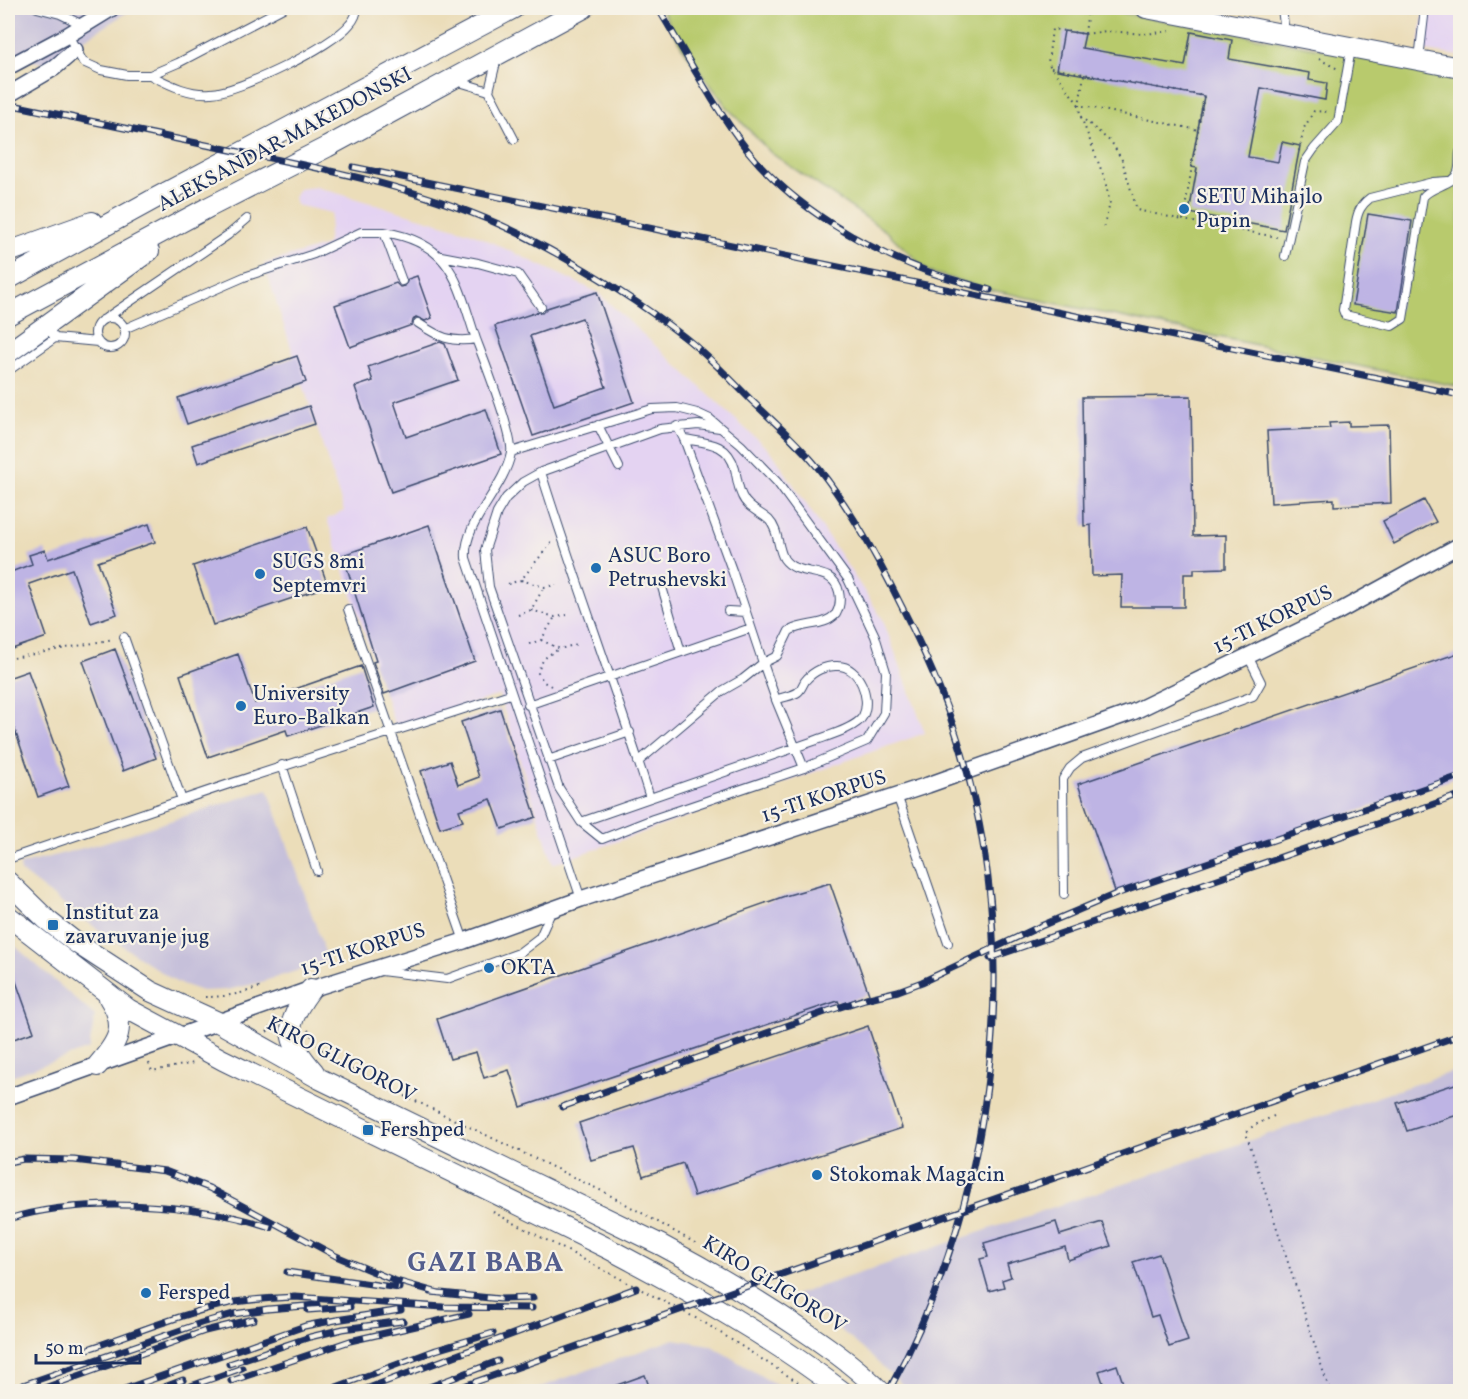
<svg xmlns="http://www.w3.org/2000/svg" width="1468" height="1399" viewBox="0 0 1468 1399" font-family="Vollkorn,serif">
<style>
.built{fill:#e4d3f2}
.industrial{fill:#c6c0da}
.green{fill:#b8ca6d;stroke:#6a7c66;stroke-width:1.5}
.building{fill:#beb4e4;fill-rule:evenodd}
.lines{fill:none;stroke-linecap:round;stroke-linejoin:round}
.service-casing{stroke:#3a496c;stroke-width:10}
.minor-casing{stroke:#3a496c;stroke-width:18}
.tertiary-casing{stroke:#3a496c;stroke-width:22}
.path{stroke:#3a496c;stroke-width:2;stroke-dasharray:1.5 4.5;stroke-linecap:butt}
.service{stroke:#fff;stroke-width:8}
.minor{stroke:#fff;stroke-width:15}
.tertiary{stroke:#fff;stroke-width:20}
.rail-casing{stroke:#1b2f5e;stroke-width:7}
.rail{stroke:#f7f3e8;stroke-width:4.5;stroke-dasharray:14;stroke-linecap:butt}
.poi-dot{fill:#1f6fb2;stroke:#f7f3e8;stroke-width:2}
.labels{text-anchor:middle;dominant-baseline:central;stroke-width:4.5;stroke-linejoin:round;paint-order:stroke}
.street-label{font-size:21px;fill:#1b2f5e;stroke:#f7f3e8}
.poi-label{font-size:21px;fill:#1b2f5e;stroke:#f7f3e8;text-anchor:start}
.district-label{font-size:27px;font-weight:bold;letter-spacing:1.5px;fill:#545e8d;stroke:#f7f3e8}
</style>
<rect width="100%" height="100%" fill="#f7f3e8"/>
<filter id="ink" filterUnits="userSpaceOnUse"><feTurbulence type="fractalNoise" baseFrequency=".0167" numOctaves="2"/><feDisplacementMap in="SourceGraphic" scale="12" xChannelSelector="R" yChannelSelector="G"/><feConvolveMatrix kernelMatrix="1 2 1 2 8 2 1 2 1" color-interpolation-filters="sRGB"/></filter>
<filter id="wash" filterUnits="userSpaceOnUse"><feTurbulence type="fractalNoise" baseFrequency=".008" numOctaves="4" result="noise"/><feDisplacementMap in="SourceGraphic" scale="24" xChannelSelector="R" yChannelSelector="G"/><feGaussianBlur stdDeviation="1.35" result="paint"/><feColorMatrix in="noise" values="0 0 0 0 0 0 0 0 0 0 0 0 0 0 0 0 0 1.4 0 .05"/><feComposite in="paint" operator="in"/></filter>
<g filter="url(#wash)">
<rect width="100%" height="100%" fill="#ebddb9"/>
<!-- built -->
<path class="built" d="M1424,8H1460V56L1419,50Z
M316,187L472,233L597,292L773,454L882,618L925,733L553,864L499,695L396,729L327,519L344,511L264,264L327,245L332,213L296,205L294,197L299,189Z"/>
<!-- industrial -->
<path class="industrial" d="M8,8H134L45,64L8,54Z
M268,789L328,961L258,983L227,990L202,991L176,982L80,917L21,872L20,865L102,843Z
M8,940L95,1016L89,1049L8,1077Z
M1460,1069V1391H909L863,1349L823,1315L795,1295Z
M674,1339L710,1345L786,1391L527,1392Z"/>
<!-- green -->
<path class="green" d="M661,8H1095L1460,74V387L991,290L929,272L887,232L771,153L727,107L682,47Z"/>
<g id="blocks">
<!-- building -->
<path class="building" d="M1064,31L1085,34L1082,48L1185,66L1191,32L1232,40L1229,59L1310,73L1309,80L1327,83L1325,100L1261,88L1248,157L1278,162L1282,142L1300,146L1284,230L1189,213L1197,168L1191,167L1204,96L1057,70Z
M1368,214L1412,221L1398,312L1353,305Z
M417,276L432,318L425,321L416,317L413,320L412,325L350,347L335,305L396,283L400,287L405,286L408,279Z
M597,292L634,402L533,436L495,326L537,312L542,313L547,308ZM582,318L606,387L554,405L530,336Z
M440,342L445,344L458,380L394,402L406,437L486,409L501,454L391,492L355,387L373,381L368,367Z
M297,356L306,382L187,424L178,398Z
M1191,396L1193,536L1226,535V568L1194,569V574H1184V607H1121L1122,575L1092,576L1091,525L1084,526L1082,397Z
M309,406L315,424L198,463L192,445Z
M1349,422V426L1389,425L1391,503L1334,506V499L1271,503L1267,431L1330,428L1329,423Z
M1424,500L1436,522L1394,544L1383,521Z
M149,524L155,542L98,562L117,614L91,623L72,569L29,584L47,637L12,649L8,638V573L32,564L29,555L45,550L48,559Z
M429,525L475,661L384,694L373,662L376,661L343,555Z
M307,527L328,586L213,625L193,566Z
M115,649L156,758L123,771L83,661Z
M1461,652V776L1116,894L1078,784Z
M238,654L255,703L361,666L374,707L288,736L286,730L208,757L180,675Z
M28,671L69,786L38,797L8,710V678Z
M500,709L536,817L502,829L491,799L459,810L463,821L440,828L421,771L450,761L458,785L479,777L461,722Z
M830,883L869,994L840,1005L838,1001L521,1107L509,1070L484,1078L476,1052L450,1059L437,1019L785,896Z
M9,962L34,1032L8,1041V963Z
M868,1026L902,1128L694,1196L683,1163L643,1176L634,1148L591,1160L579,1123Z
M1461,1082V1114L1407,1131L1397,1103Z
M1056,1222L1060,1235L1102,1222L1111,1246L1068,1260L1065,1247L1007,1264L1011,1277L1002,1280L1004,1287L989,1291L980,1259L988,1257L984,1243Z
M1159,1254L1188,1341L1169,1347L1158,1315L1151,1317L1133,1262Z
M1117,1365L1126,1392H1106L1099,1371Z
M645,1375L651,1392H603V1390Z"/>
</g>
</g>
<g filter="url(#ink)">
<use href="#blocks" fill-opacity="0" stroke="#3a496c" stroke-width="1.5"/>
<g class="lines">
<!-- service casing -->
<g class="service-casing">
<path id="service" d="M37,8L60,14L83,25
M1282,8L1285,34
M68,35L83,62L101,70L127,75H150L178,63L283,8
M1419,59L1425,8
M150,75C170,85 189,95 211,93C239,92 333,46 350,24C354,20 357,13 357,8
M456,81L489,91L514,139
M489,91L497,58
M1448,181L1433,182L1370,198C1361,205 1358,211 1356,222L1344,304L1343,310L1345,315L1392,326L1403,319L1423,197C1431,186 1454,185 1458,172C1460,166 1459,159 1460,152
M384,232C453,243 457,282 476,339
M441,256L478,263L518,274L541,307
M1285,256L1305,162L1314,149L1338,122L1351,49
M106,318L228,235L247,219
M95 333a15 15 0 1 1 30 0a15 15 0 1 1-30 0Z
M418,323C439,337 450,343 476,339C484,360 514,436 511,453C504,490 463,522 466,558L581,899
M47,327L55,338L98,342
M124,329L244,277L314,254L361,232H384L402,281
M8,371L55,338
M598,425L619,467
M511,452L652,409L677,408L697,413L710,419L741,445L777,482L848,579L875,636L886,672L884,713L867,741L804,768L653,819L602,839L581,822L559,788L489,587L485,550L497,513L506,498L523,482L541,472L660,429L698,425L720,428
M541,472C575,581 616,689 650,798
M662,587L681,652
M348,609L464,941
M728,611L746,612
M124,637L182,800C291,762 401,730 510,694
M776,700L804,768
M528,705L751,628
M548,760L630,732
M638,762L722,691L743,679L763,663L733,573L684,439L677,426
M282,765L317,871
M897,795L948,943
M581,822L814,741C827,736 857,728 863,716C872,698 859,666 838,666C826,665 813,671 805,681C803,684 801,690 798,692C793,696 782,697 776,700L763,663L777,656L789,631C804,622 824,627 836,614C840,607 841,601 839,592C833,564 798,579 784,559C777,547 779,530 769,520C760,512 747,508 742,496C738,488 737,478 735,469C728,442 707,443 684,439
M8,859L182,800
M1064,894L1063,779L1070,768L1082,758L1253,696L1261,682L1248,656
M381,971L447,979L519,953L540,937L552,910"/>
</g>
<!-- minor casing -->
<g class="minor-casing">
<path id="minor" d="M8,67L68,35L112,8
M8,95L54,68L75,50
M8,1097L311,989L464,941L581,899L928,785L1133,712L1336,613L1460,545"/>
</g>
<!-- tertiary casing -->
<g class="tertiary-casing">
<path id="tertiary" d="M1146,8L1460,68
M8,252L92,222
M8,279L154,199L514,8
M8,315L209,207L327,147L584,8
M8,353L149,251
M8,882L47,920L75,942L150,991L218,1022L320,1079L661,1245C710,1271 758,1300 804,1331C831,1349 858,1368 881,1392
M8,916L128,1009L223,1060L607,1248C689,1291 770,1336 843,1392
M311,989C284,1025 284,1038 314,1072
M97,1066C118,1042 128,1027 109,998"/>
</g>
<!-- path -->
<path class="path" d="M1095,8L1105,9L1106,8
M1085,34L1107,31L1144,34L1173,31
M1319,59L1338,69
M1051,68L1204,96L1198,130L1079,105L1048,63L1052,29L1085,34L1088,8
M1084,75L1079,105L1080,116L1112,143L1122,160L1137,210L1183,220
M1081,117L1105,180L1110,204L1103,228
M1198,130L1183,220L1277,237
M1299,151L1304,128L1314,111L1328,112
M521,580L544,587L556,585
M508,584L521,580L552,542
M531,610L555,617L567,615
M518,615L531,610L544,587
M541,640L560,649L577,644
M529,644L541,640L555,617
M8,659L114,639
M551,686L544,682L538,673C541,659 548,654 560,649
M205,997C225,997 241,994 260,987L262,990
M308,1030L318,1046L335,1062L606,1193L697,1244
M267,1032L275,1022
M149,1063L152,1071L194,1063
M1274,1116L1253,1126L1246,1133L1330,1392
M493,1212L705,1323L807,1388
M897,1385L904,1392"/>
<!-- service -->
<use href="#service" class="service"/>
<!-- minor -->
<use href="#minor" class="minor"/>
<!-- tertiary -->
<use href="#tertiary" class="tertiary"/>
<!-- rail casing -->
<g class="rail-casing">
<path id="rail" d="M658,8C687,56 713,106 748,151C793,207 863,247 929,272C949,279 970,284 990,290
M8,104C85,120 163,136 240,152C336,171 433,191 522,235C578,264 633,297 683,336C708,355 730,379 752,401C775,423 799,444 819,469C852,511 878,559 902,607C929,660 953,716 968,775C1022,979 990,1207 888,1392
M353,167L1460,395
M990,958L1460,795
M562,1107L828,1011L865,999L898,991L922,982L1041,926L1116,894L1460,776
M8,1162L24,1159L74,1160L165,1171L209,1188L336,1256L393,1280L439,1293
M8,1219C81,1196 197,1203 270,1227
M287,1272L399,1288
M431,1292L500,1299L533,1298
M308,1310L350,1307
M88,1349C136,1333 185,1312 235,1302C255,1299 275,1298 295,1297L443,1307L532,1308
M229,1364L310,1337L343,1329L403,1321
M231,1381L350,1341L469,1314
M23,1385L201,1323L233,1314L268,1309L317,1305
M33,1392L205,1331L254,1319
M116,1392L305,1326L336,1320L401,1310
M151,1392L183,1380
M174,1392L242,1368
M323,1392L436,1350L493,1333
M358,1392L636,1288
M416,1392L498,1361
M447,1392L1460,1035"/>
</g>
<!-- rail -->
<use href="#rail" class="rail"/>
</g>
</g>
<!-- markers -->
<g class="poi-dot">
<circle cx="1184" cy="209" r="6"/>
<circle cx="596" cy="568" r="6"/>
<circle cx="260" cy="574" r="6"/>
<circle cx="241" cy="706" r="6"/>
<rect x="47" y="919" width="12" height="12" rx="3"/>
<circle cx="489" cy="968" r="6"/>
<rect x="362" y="1124" width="12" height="12" rx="3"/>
<circle cx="817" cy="1175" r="6"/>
<circle cx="146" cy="1293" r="6"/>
</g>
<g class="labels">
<!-- street labels -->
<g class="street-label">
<text transform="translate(285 140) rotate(-28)">ALEKSANDAR MAKEDONSKI</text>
<text transform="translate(1273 620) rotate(-26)">15-TI KORPUS</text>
<text transform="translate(824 797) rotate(-18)">15-TI KORPUS</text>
<text transform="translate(363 950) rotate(-18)">15-TI KORPUS</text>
<text transform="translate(341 1060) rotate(27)">KIRO GLIGOROV</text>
<text transform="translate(774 1285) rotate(32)">KIRO GLIGOROV</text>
</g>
<!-- poi labels -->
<g class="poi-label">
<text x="1196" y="197">SETU Mihajlo<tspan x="1196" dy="24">Pupin</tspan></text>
<text x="608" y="556">ASUC Boro<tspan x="608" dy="24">Petrushevski</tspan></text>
<text x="272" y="562">SUGS 8mi<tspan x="272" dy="24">Septemvri</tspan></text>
<text x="253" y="694">University<tspan x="253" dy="24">Euro-Balkan</tspan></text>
<text x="65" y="913">Institut za<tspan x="65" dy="24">zavaruvanje jug</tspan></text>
<text x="501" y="968">OKTA</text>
<text x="380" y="1130">Fershped</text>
<text x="829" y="1175">Stokomak Magacin</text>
<text x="158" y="1293">Fersped</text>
</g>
<!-- district labels -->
<g class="district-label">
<text x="486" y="1264">GAZI BABA</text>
</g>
</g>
<!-- margin -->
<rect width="1468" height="1399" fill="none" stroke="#f7f3e8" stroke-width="30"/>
<!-- scale -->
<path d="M36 1354v9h104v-9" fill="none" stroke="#1b2f5e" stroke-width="3"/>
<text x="45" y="1354" font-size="18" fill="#1b2f5e" stroke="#f7f3e8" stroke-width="4.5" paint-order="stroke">50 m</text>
</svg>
